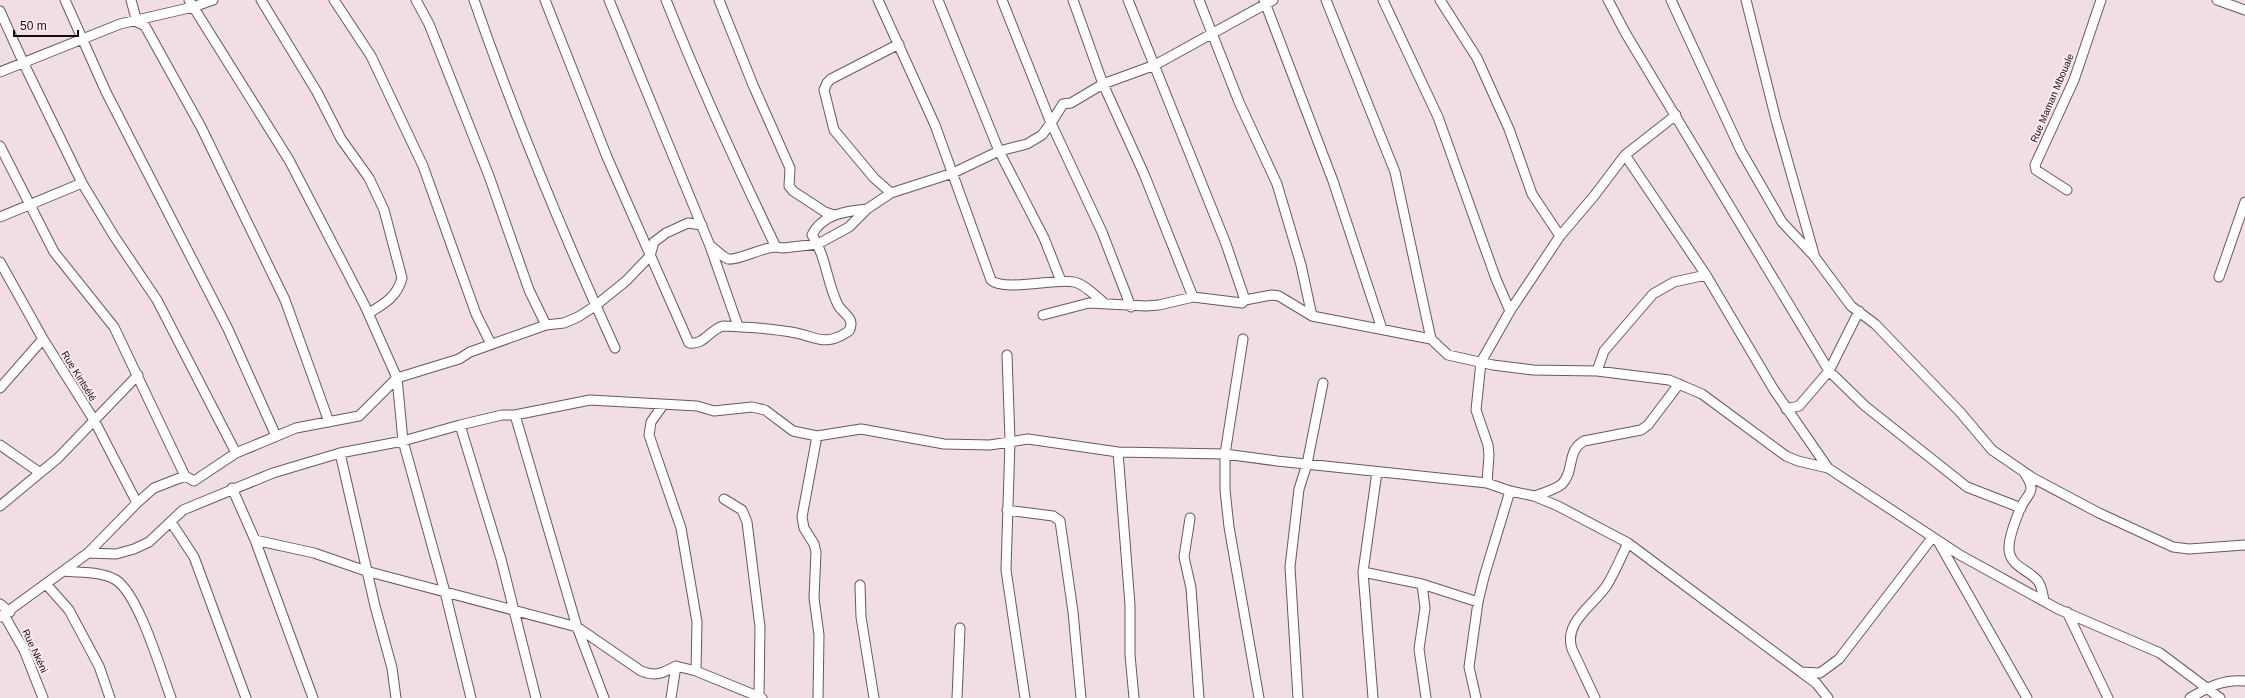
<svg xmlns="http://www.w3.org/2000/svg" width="2245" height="698" viewBox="0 0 2245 698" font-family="Helvetica,sans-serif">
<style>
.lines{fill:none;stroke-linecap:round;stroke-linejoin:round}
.minor-casing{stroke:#69585f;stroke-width:11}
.minor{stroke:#fff;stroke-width:9}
.labels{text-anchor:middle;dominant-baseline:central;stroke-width:4;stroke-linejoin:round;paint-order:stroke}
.street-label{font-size:10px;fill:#140d10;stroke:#feeaf2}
</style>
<rect width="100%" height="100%" fill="#f1dde5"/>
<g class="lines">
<!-- minor casing -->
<g class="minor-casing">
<path id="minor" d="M65,0L106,92L228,329L276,436
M131,0L137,22L145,26L201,127L285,300L329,422
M189,0L289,160L365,306L397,378L403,441L445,592L471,698
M261,0L317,92L341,139L369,178L384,210L402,278C397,297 384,304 369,313
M334,0L371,56L423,166L476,314L491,344
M416,0L429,24L489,176L529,290L546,325
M474,0C515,118 563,234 615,348
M545,0L607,157L689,343C705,345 709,330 723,326C746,327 769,328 791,332C816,336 824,348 849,331C856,318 843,314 838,305C827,283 826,256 812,235C822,214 847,211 867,209
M609,0L710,246L738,326
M666,0C699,83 735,162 774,243L776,247L783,248L818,244L849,227L867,209L891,193L953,173L999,151L1027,144L1042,135L1051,123L1002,0
M719,0L753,85L790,168L789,186L793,191L825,212L834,215
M878,0L935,125L991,280C1004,292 1056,278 1074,282C1084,284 1096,296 1104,303
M938,0L999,151L1044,238L1061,281
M1073,0L1103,84L1144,174L1193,297
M1128,0L1226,244L1245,300
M1199,0L1239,102L1277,184L1301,265L1312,316
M1264,0L1333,181L1382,329
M1326,0L1395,172L1431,339
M1383,0L1438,117L1496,279L1510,311
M1440,0L1477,58L1509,129L1532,194L1560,236
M1608,0L1626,34L1829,371L1865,406L1967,487L2021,508
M1671,0L1741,151L1782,222L1814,256L1851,306L1875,324L1960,412L1992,450L2033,478L2099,513L2173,547L2189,549L2245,545
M1746,0L1776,120L1814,254
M2217,0L2245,10
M0,11L24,64L82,183L114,236L157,300L236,453
M0,72L120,24L193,7L213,0
M0,146L54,252L114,327L185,476L194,481L236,453L296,428L359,416L397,378L459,359L470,352L546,325L564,323L578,317L595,306L626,281L650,256L654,242L666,233L688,223L702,225
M1625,155L1706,275L1774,390L1828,468
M2067,190L2036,170L2035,165L2074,80L2101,0
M891,193L874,178L834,130L824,90L827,83L831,79L899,44
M0,217L82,183
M711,246C716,250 721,256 728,259C737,261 763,247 776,247
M0,262L43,339L94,420L137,503
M2219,277L2245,202
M1131,307L1102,232L1051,123L1063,104L1071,103L1103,84L1155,65L1273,0
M1043,315L1089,303L1146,306L1159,305L1193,297L1242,303L1245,300L1272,295L1279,296L1312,316L1431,339L1448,355L1493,365L1533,370L1597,371L1669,380L1702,394L1786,456L1798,461L1828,468L1960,555L2058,609L2160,653L2220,698
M1243,339L1225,454V490L1229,527L1259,698
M1007,355L1010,441L1006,570L1025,698
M1597,371L1604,351L1653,294L1674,282L1706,275
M0,388L43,339
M663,405L651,422L649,435L681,528L697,622L696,671
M1786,409L1799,406L1829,371L1859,311
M515,415L577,627L604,698
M460,425L501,559L536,698
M817,436L802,517L804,528L814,544L816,552L814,598L819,635L818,698
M0,445L39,472
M1118,452L1130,605V655L1134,698
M340,453L375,606L392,668L396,698
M2025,474C2038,493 2027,493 2020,509C2016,519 2009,536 2009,547C2008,566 2028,569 2038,581C2042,587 2043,594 2044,601
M1487,483L1489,455L1488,445L1476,410L1481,362L1510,311L1560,236L1594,196L1625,155L1676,115
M232,488L255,540L313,698
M1534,496C1543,493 1555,490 1562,484C1575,471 1566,451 1584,441L1641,430L1648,425L1679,384
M724,499L742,510L747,522L760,627L759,696
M0,506L58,458L138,375
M1007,510L1053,516L1060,521L1073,612L1081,698
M1190,518L1184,557L1191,588L1199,698
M171,522L194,557L246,698
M255,540L314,553L366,571L577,627L641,671C656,677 663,673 676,666L696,671L762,698
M1939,543L2027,698
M88,553L116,554L134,549L149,542L183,510L273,473L340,453L403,441L460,425L502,415H515L590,400L697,406L714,411L752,407L765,410L793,431L817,436L861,429L944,444L990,445L1028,439L1118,452L1225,454L1277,461L1487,483L1510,491L1534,496L1558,506L1628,543L1801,672L1820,673L1839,659L1932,538
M63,571C79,573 102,571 116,580C139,595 161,671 171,698
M1363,572L1422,584L1478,602
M46,584L69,610L99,666L110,698
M1422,584L1425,608L1419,649L1426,698
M860,585L861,617L874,698
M0,604L10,612
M2067,612L2108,698
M4,615L24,650L43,698
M0,617L88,553L137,503L154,488L185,476
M1801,672L1816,683L1828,698
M671,698L676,666
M957,698L960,628
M1298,698L1290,567L1299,489L1307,464L1323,383
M1373,698L1363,572L1377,472
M1476,698L1469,667L1478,602L1484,577L1510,491
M1595,698L1572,649C1563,622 1594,605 1607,585C1615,572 1621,557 1628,543
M2190,698C2208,687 2223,679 2245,681"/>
</g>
<!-- minor -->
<use href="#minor" class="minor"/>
</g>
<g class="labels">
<!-- street labels -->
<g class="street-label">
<text transform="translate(2052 98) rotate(-67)">Rue Maman Mbouale</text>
<text transform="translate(79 376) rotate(58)">Rue Kintsélé</text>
<text transform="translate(35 651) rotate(65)">Rue Nkéni</text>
</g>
</g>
<!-- scale -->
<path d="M14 30v6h64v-6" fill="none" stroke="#140d10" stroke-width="2"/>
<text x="20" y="30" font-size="12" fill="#140d10" stroke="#feeaf2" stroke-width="3" paint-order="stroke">50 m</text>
</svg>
